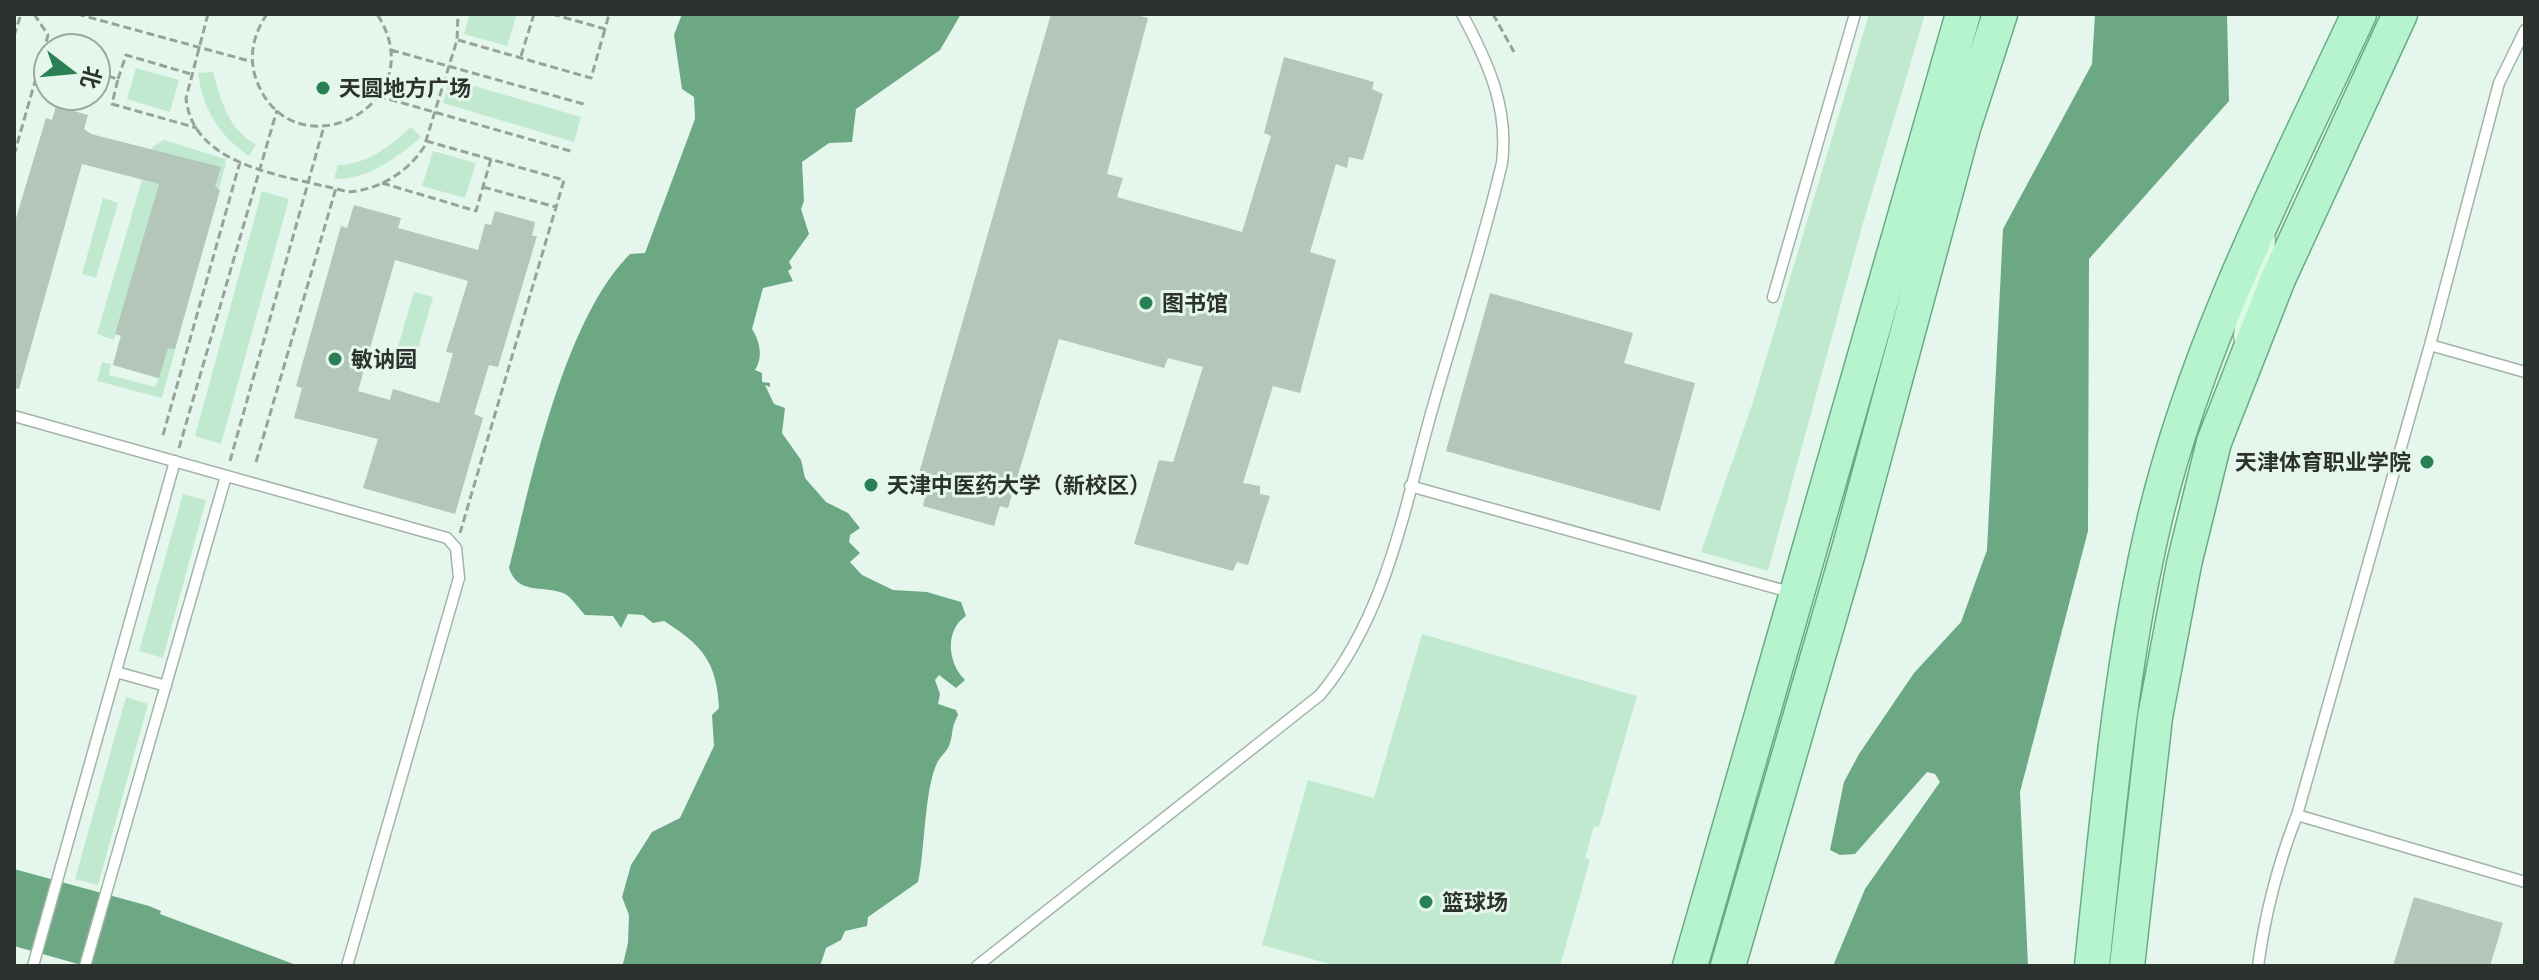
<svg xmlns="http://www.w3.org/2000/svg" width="2539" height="980" viewBox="0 0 2539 980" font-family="'Asap Condensed','Noto Sans SC',sans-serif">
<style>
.green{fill:#c1e9cf}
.water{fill:#6ca884}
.building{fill:#b4c5ba;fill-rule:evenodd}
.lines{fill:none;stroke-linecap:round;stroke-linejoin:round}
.lane-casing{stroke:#a2b3a8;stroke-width:13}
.secondary-casing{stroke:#a2b3a8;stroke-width:33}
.primary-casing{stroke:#66ac83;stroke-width:37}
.path{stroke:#96a39b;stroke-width:3;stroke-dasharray:8 4;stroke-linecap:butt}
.lane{stroke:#fff;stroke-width:10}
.secondary{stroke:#dbfae8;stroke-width:30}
.primary{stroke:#b6f4d0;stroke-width:34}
.poi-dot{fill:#298054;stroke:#e5f7ec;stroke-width:3}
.labels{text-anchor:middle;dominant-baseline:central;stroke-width:6;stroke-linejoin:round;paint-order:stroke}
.poi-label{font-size:22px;font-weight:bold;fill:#2c322e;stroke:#e5f7ec;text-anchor:start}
</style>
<rect width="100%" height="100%" fill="#e5f7ec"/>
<!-- green -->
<path class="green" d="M470,14H517L507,46L464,34Z
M1869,14H1925L1861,230L1768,571L1701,552L1753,402Z
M136,68L179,80L170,112L127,99Z
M213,72C221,100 228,130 256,144L249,156C219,135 203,110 198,73Z
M450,79L581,117L574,142L443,103Z
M411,127L421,137C397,158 367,180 334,179L338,165C368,164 389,147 411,127Z
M164,140L225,159L226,163L162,398L97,381L102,362L111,364L109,375L155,387L159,379L113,365L152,209L114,340L97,334L142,180L154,183L156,173L161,174L152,147Z
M433,151L476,163L465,198L422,186Z
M262,191L289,199L221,444L195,436Z
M103,198L118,203L96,278L82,274Z
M414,292L433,297L413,366L394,360Z
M183,494L206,500L163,658L139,651Z
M1422,634L1637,696L1599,827L1594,826L1585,858L1590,860L1560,966H1337L1262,945L1308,780L1374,798Z
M126,697L148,704L98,885L75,879Z"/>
<!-- water -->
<path class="water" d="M682,14H961L940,50L856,109L852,142L829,143L802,162L804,201L801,209L809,234L789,262L792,268L788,271L793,281L763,288L752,329C759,340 764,356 755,370L762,373V382L770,383V387L765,385L774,404L785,408L782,433L801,460L805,478L826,502L848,513L860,528L850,535L849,542L860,553L850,562L862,575L893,590L927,592L961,602L966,616C945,629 947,663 965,680L956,688L939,675L935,680L940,694L938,704L956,710L958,715C950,730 954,734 949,746C946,752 941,756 938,761C924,787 925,853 918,882L868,917L867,926L845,931L841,940L826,948L820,966H617L623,964L628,943L629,915L622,897L631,865L652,832L680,818L714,746L712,715L719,708C717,662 702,645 664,621L653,623L643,615L628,614L621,628L613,616L585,615C579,609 571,596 563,593C541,585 518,595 509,568C532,477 564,320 630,254L645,253L695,119L694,97L682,89L674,35Z
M2095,14H2227L2229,101L2089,259L2088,531L2020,792L2028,966H1833L1865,889L1940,782L1935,774L1927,772L1855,854L1840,855L1830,850L1844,782L1859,754L1914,673L1961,622L1987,550L2003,229L2092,64Z
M14,869L149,906L161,911L160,914L299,966H85L14,946Z"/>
<!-- building -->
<path class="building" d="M1051,14H1132L1148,18L1107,174L1123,178L1117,197L1242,232L1271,136L1264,133L1284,57L1374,82L1372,89L1383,94L1363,160L1349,157L1347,168L1336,164L1310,252L1336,260L1300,393L1273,386L1243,483L1260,486V494L1270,496L1248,565L1237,562L1233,571L1134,544L1159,460L1173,462L1203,367L1168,358L1164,368L1059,339L1008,508L1000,506L994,526L923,506L928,483L917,480Z
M56,106L88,115L84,129L91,134L221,167L215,187L220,190L175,349L168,348L159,378L113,365L121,336L115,334L159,184L82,164L19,389L14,388V225L46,118L52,120Z
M354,205L401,218L398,228L478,250L485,224L491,225L495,211L535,222L532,236H537L498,367L489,365L474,414L483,418L455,514L363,488L378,439L294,418L302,388L296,386L341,226L347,228ZM395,260L468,281L446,352L453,353L439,403L393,389L390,400L358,391Z
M1490,293L1633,333L1624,363L1695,383L1660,511L1446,451Z
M2414,897L2503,923L2490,966H2393Z"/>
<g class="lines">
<!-- lane casing -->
<g class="lane-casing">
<path id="lane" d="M1773,297L1855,14
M2430,345L2525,372
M14,416L447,538L456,548L459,578L347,966
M1410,486L1793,593
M116,672L166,686
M2297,815L2525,882
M33,966L175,461
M85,966L226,476
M977,966L1320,695C1388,613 1405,503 1434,403C1457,323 1483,244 1502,163C1509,108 1488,62 1462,14
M2258,966C2265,913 2278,864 2297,815L2430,345L2499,83L2525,30"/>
</g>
<!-- secondary casing -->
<g class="secondary-casing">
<path id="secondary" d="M2249,336L2260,240"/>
</g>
<!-- primary casing -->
<g class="primary-casing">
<path id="primary" d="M1690,966L1963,14
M1728,966L1850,546L1963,128L2000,14
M2092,966C2108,816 2120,665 2155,518C2197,342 2283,177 2359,14
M2127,966L2155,717L2184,564L2214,442L2278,279L2400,14"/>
</g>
<!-- path -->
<path class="path" d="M34,14L48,35L42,57L48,59
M77,14L253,62
M208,14L186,98C193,170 293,176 348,192C378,190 407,173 424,147L457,40L458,14
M267,14C254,33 248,56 256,79C291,177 437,106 377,14
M552,14L605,29L609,14
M1493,14L1514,52
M14,36L21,14
M458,40L591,78L605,29
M391,50L587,105
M521,56L534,14
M96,73L118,79L112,104L197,128
M118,79L126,55L191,74
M378,96L574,152
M426,141L564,180L460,533
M14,155L42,57
M382,183L476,211L491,159
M483,187L556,207
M163,435L240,162
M179,448L277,110
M230,461L324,126
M256,462L336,188"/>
<!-- lane -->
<use href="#lane" class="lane"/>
<!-- secondary -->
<use href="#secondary" class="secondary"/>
<!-- primary -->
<use href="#primary" class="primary"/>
</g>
<!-- markers -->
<g class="poi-dot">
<circle cx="323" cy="88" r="8"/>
<circle cx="1146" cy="303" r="8"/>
<circle cx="335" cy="359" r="8"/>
<circle cx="2427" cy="462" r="8"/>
<circle cx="871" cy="485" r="8"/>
<circle cx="1426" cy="902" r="8"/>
</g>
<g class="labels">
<!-- poi labels -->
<g class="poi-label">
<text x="339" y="88">天圆地方广场</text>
<text x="1162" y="303">图书馆</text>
<text x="351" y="359">敏讷园</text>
<text x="2411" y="462" text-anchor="end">天津体育职业学院</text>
<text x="887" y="485">天津中医药大学（新校区）</text>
<text x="1442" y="902">篮球场</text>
</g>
</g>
<!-- border -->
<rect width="2539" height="980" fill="none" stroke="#2c322e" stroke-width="32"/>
<!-- north arrow -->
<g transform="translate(72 72) rotate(106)"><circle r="38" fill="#e5f7ec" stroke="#9ba8a0" stroke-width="2"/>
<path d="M0-6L14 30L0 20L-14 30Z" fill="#298054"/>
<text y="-12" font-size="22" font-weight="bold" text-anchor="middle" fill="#2c322e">北</text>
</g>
</svg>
